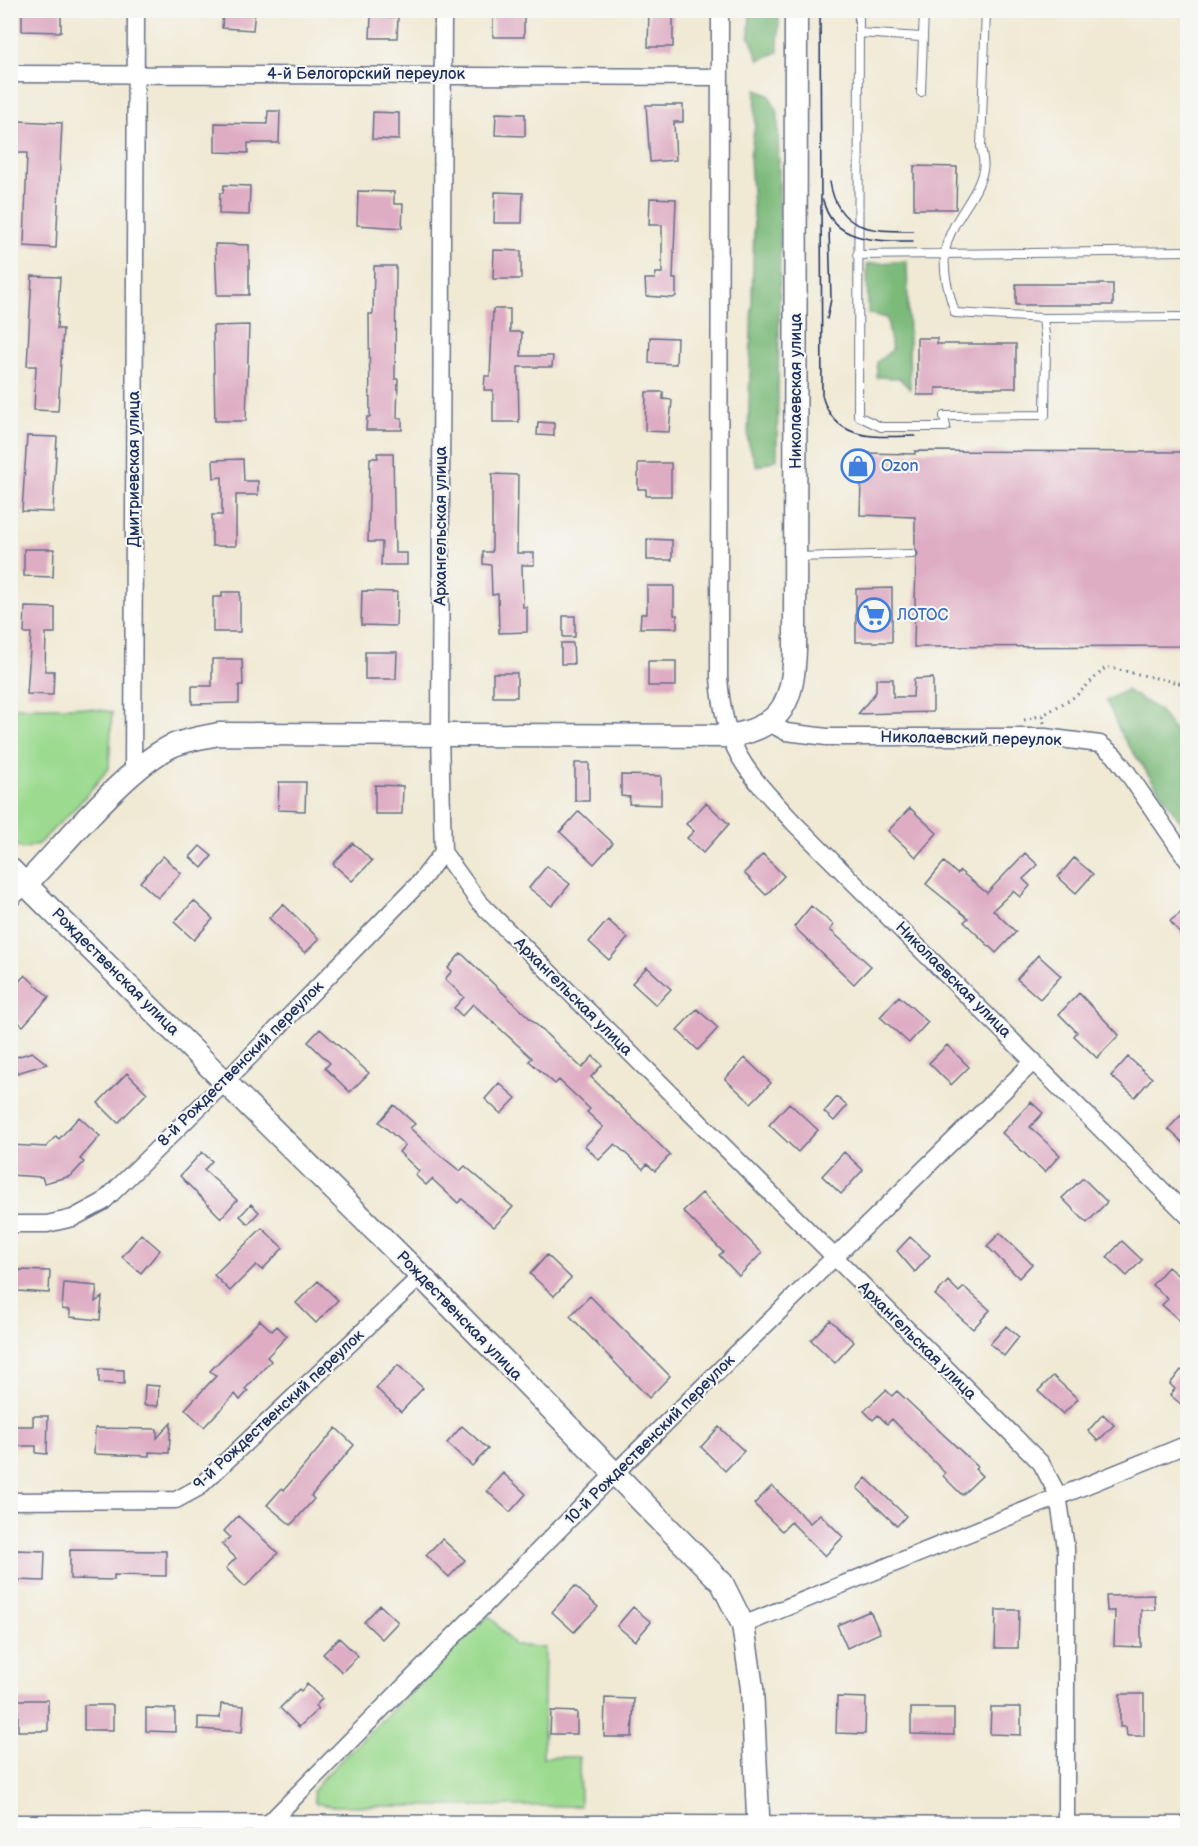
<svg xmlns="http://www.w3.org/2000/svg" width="1198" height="1846" viewBox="0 0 1198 1846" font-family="'Balsamiq Sans',sans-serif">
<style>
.green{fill:#9bda8f;stroke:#5b8476;stroke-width:1.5}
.forest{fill:#7cba7a;stroke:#4c746c;stroke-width:1.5}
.building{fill:#deacc3}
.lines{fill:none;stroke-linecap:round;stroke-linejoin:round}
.lane-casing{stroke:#667087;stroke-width:10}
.street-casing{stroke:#667087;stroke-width:19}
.secondary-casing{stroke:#667087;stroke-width:25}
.path{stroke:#667087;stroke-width:3;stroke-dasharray:1.5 4.5;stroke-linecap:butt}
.lane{stroke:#fff;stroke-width:8}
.street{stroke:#fff;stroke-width:16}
.secondary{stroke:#fff;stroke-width:22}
.tram{stroke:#1b2f5e;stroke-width:1.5}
.labels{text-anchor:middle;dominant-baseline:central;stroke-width:4.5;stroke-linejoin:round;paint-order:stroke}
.street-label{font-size:16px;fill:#1b2f5e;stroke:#f6f6f2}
.shop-label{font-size:16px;fill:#366cbe;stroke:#f6f6f2;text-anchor:start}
</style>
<rect width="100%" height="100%" fill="#f6f6f2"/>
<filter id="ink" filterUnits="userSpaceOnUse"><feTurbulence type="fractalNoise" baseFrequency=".0167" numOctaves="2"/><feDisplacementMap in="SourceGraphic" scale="12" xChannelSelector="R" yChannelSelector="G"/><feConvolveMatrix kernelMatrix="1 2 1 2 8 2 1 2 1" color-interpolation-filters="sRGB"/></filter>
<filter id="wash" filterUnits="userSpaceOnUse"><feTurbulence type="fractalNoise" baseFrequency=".008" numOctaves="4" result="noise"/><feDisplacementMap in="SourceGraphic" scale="24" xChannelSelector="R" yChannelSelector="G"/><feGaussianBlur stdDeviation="1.35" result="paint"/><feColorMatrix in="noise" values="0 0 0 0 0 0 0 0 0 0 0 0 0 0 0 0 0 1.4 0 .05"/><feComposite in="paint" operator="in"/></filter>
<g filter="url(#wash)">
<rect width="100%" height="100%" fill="#f0e9d3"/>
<!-- green -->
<path class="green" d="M11,707H77L112,712L109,768L78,805L38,844L23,849L11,843Z
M489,1615L514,1645L545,1648L543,1757H579L580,1806H330L315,1803L313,1791L325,1776Z"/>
<!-- forest -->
<path class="forest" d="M750,11H779L778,52L759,60L749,35Z
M756,90L769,95L778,113L780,253L777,459L757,467L748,442L754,227L750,157L755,125Z
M907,261L910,389L899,378L877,377V362L892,350L887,318L868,313L867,264Z
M1126,690L1159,710L1187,748V831L1122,736L1106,700Z"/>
<g id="blocks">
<!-- building -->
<path class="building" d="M22,10H61V32L22,31Z
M223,10H255L253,30L222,28Z
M493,10L524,11V37H493Z
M649,10H673V47H648Z
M371,16L398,17L397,38H370Z
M646,105H683V122H674L676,160L650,162Z
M268,111H280L279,143H248V153L215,152V123L267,124Z
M373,112L399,113V140L372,139Z
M496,113L525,114V136L495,135Z
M18,121L62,123L56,248L24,246L27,153H16Z
M914,166L957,167L956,209H914Z
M224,185L250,186L249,215L219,214L220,193H223Z
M358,191L394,192V204H403L402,228L357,225Z
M495,192L523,193L522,223H494Z
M650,198L676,199L673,279H676V296L673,298L646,296L645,279H655L656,273H662V225H649Z
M215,244L249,245V295H217Z
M494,250L521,251V279H493Z
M374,266H396L395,379H398L397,418H402V430H366L367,417H370L369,314H373Z
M32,276L60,277L57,329H63L58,411L34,410L36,366H27Z
M1016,284H1113V305H1016Z
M493,309H510V332H522L521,356H553L552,367H518L519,422H493V390H484L485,376H490Z
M249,325L246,421H215L213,326Z
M650,337L677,338L676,364L649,363Z
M917,338H937V344H1016V388H936V395H917Z
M646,392H663V399L672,400L669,432L645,431Z
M538,422L554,423V436L537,435Z
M27,436L57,437L53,512L22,511Z
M915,451L1188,452V646L914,647L916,559L918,554L915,548V517L860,515L862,453L915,454Z
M377,453H393L395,553H407V565H381L382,542H368L370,458H378Z
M243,459L244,481H258V495H236V546H212V515H222V477L214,478L213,460Z
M638,463H671V496H646V489H638Z
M492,474L518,475L517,553H534V565H522L523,607H527V632L499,633L498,594L492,595L491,565L483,564V552H492Z
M647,539L672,540V560H647Z
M24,549H54L53,577L24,576Z
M647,586H674V615H677V628H640L641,614H647Z
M892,588V642H856V589Z
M362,591L397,592L396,626L361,625Z
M222,592H240V632H213V597H222Z
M25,607L55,608V633H46L45,671H54L53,695L27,694L31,633H24Z
M563,616H575V637H563Z
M561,643H573L574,664H561Z
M365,652H397L396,679H365Z
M212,659H242L243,685H239V703L192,704V686H212Z
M648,661H676V686H648Z
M493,673H517V697H493Z
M933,678V712L858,714L876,692V679H893V697H913L914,679Z
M575,763H589V801H575Z
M621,775L661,776V805L629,804L630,797L621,796Z
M279,782H306L305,811L278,810Z
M375,785L403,786L402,814H375Z
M706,803L729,824L703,853L687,838L694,831L686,824Z
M910,808L937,833L916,857L888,831Z
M579,811L613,843L594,864L560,832Z
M353,843L372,861L352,881L333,864Z
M200,846L212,856L202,868L190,857Z
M1025,853L1038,865L1023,879L1030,886L1020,897L1013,891L993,910L1016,932L996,953L964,922L968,918L926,884L944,862L957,874L960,871L987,893Z
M763,854L784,876L766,895L744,873Z
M163,856L181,873L158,898L140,882Z
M1074,858L1093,874L1076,893L1058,877Z
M547,866L570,884L552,906L529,888Z
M194,901L213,919L194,940L174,922Z
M283,904L319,939L305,953L269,918Z
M811,906L834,925L830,930L871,966L854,984L794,927Z
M1188,907V943L1170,921Z
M608,920L628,938L609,960L589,942Z
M461,953L582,1068L593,1056L602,1065L591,1077L670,1155L655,1171L647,1164L643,1169L615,1144L599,1160L585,1146L603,1127L587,1112L590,1109L559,1080L555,1084L529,1061L532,1058L473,1004L462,1016L454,1008L464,997L445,979L452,971L448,968Z
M1038,955L1061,976L1040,999L1017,979Z
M647,967L671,989L656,1005L632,983Z
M25,975L49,997L23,1026L10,1015V991Z
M1079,993L1119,1035L1097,1058L1074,1036L1077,1032L1059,1014Z
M899,996L928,1022L909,1043L880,1017Z
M697,1009L718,1028L698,1050L677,1030Z
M320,1029L369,1073L350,1092L325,1068L330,1063L308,1042Z
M947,1045L969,1067L951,1085L929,1063Z
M32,1052L47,1064L17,1073L13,1058Z
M1128,1057L1152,1078L1135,1097L1111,1076Z
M745,1058L771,1083L751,1103L725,1079Z
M127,1073L147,1093L118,1123L98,1103Z
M499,1083L516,1098L501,1114L485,1099Z
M837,1097L847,1106L834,1121L824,1112Z
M1031,1102L1043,1113L1030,1127L1060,1155L1045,1172L1002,1133Z
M789,1103L818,1130L798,1152L769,1125Z
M394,1105L415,1124L410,1128L436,1152L460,1171L465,1166L513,1207L494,1227L462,1199L458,1203L432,1179L426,1185L415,1175L419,1171L399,1152L405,1145L379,1122Z
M1188,1108V1147L1168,1129Z
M79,1117L100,1136L80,1159L84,1162L71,1176L44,1183L42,1177L10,1175V1145L46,1147L56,1136L59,1139Z
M202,1152L212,1161L204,1170L237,1200L221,1218L180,1176Z
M844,1152L863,1170L841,1194L822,1176Z
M1083,1178L1107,1202L1087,1223L1062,1198Z
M702,1193L762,1253L739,1276L719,1255L723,1252L683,1211Z
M251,1204L259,1212L248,1224L240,1216Z
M262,1228L283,1248L262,1270L256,1265L230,1291L214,1275Z
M1000,1233L1032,1264L1019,1278L987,1246Z
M141,1234L160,1250L141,1273L122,1257Z
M910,1237L930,1255L915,1272L897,1251Z
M1122,1241L1142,1260L1127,1276L1107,1257Z
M547,1255L571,1278L554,1296L530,1274Z
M1168,1267L1188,1284V1311L1179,1320L1162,1305L1168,1299L1152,1285Z
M18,1270L50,1271L49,1293L17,1291Z
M318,1281L338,1300L316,1323L296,1303Z
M948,1281L959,1292L964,1287L990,1310L973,1329L935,1295Z
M64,1283L97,1286L95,1302L102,1297L100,1320L70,1317V1310L62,1309Z
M590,1296L670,1376L649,1398L570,1316Z
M260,1320L272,1331L277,1326L287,1336L267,1357L271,1361L245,1389L248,1391L240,1400L235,1394L204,1427L185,1409L216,1376L210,1371Z
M830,1320L854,1342L835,1363L811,1340Z
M1006,1326L1019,1337L1004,1356L990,1344Z
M398,1365L423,1388L401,1412L376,1388Z
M99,1369L124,1370V1384L99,1383Z
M1181,1370L1188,1375V1410L1170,1395L1175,1389L1170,1384Z
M1053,1376L1078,1399L1063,1414L1038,1391Z
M145,1385L159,1386L158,1406L144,1405Z
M886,1390L892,1396L897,1391L978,1467L975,1469L982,1476L962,1495L943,1476L945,1473L892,1419L887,1424L878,1415L873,1420L864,1411Z
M1103,1414L1114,1425L1098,1441L1088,1431Z
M33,1416H48L47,1454L36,1453V1446H13L14,1426H33Z
M171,1423L169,1453L149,1452V1456L94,1454L95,1428L157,1429V1438Z
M462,1426L488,1449L472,1466L447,1443Z
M719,1427L744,1451L725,1471L701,1447Z
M336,1428L354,1445L311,1496L314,1499L291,1525L267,1505L282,1488L284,1490Z
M503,1473L526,1494L510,1512L487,1491Z
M866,1478L906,1516L897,1526L857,1488Z
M772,1486L810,1523L820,1514L843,1537L825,1556L791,1522L782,1531L754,1504Z
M238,1516L278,1553L245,1587L226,1568L236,1558L222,1545L230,1537L224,1531Z
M442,1539L465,1560L449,1577L426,1555Z
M16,1550L45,1551L44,1581L15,1580Z
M70,1550L166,1551V1576L114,1575V1580L70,1579Z
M575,1586L598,1607L574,1632L552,1612Z
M1154,1595L1155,1610H1141V1647L1114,1646L1115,1611H1107L1106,1596Z
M380,1605L398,1622L382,1639L364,1622Z
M633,1607L651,1622L635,1641L617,1626Z
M996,1610H1019L1018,1648H995Z
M870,1611L880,1633L847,1648L837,1625Z
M339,1638L358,1656L342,1672L323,1654Z
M307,1684L322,1699L315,1706L318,1709L299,1727L280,1708L299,1689L301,1691Z
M1120,1694H1144V1736H1127L1126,1727H1120Z
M837,1697L866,1698L865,1734L836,1733Z
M605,1698L634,1699L632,1737H604Z
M18,1700H48V1731H18Z
M221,1704L244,1706L242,1732L198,1729V1717L220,1718Z
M84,1705H113V1730H84Z
M991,1707H1021V1735L990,1734Z
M146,1708L175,1709V1732L146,1731Z
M911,1708H954V1735L911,1734Z
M551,1711L577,1712V1734H550Z"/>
</g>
</g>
<g filter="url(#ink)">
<use href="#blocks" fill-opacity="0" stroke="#667087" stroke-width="1.5"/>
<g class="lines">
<!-- lane casing -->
<g class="lane-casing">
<path id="lane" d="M859,10L858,416L881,427H946L944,416L1045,415L1046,344L1043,318
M986,10L981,147C982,154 985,163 983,170C977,200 948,222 945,254C943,275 949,293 955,313L1043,318L1188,317
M859,33L921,37
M921,92L924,10
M857,255L1188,251
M796,557L912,554"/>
</g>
<!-- street casing -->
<g class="street-casing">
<path id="street" d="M443,10L440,735L443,852L479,902L1041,1463L1058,1495L1066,1548V1836
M720,10L719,677C724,751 746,771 794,823L1188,1216
M10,74L720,77
M769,723L786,732L827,737H1045L1100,744L1114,755L1127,772L1188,861
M133,773L136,10
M10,900L26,884
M10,1224H47L73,1218L103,1202L226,1081L420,882L443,852
M10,1501L176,1500L198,1488L421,1276
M743,1625L1188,1444
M270,1822L614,1474L1034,1061
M10,1823L1188,1825"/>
</g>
<!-- secondary casing -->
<g class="secondary-casing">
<path id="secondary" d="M10,869L421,1276L722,1583L743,1625L752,1688L759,1836
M26,884C63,846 128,765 174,745C189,739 204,737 219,734L730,736C784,727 793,700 795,650L796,10"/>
</g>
<!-- path -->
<path class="path" d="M1024,720L1043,715
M1044,723L1043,715L1076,696L1106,667L1188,685"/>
<!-- lane -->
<use href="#lane" class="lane"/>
<!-- street -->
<use href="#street" class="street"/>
<!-- secondary -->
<use href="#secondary" class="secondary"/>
<!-- tram -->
<path class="tram" d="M820,10L822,395C834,442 876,437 915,436
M830,182C838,232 873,231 913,231
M823,200C832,243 879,241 913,241
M827,319L831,299L829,229"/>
</g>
</g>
<!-- icons -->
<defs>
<g id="shop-ring" transform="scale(1.725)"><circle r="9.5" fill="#f6f6f2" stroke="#3f7fe0" stroke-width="1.5"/><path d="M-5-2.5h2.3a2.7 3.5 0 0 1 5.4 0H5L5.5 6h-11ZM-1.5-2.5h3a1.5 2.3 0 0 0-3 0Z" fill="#3f7fe0"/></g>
<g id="supermarket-ring" transform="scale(1.725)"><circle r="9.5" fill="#f6f6f2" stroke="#3f7fe0" stroke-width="1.5"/><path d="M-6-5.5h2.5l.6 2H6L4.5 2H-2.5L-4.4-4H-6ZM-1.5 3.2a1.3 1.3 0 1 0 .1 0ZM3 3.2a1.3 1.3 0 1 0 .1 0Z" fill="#3f7fe0"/></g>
</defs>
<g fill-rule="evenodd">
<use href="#shop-ring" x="858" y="466"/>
<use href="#supermarket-ring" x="874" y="615"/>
</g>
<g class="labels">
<!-- street labels -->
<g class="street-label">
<text x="366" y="74">4-й Белогорский переулок</text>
<text transform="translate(796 391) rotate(-90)">Николаевская улица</text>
<text transform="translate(134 469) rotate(-90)">Дмитриевская улица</text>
<text transform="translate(441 526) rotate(-90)">Архангельская улица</text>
<text transform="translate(971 739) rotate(1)">Николаевский переулок</text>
<text transform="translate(115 972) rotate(45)">Рождественская улица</text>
<text transform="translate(953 980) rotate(45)">Николаевская улица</text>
<text transform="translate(573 997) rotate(45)">Архангельская улица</text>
<text transform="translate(241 1064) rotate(-45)">8-й Рождественский переулок</text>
<text transform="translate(459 1316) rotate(46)">Рождественская улица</text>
<text transform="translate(917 1341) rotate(45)">Архангельская улица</text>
<text transform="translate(279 1410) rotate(-43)">9-й Рождественский переулок</text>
<text transform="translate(650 1440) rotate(-45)">10-й Рождественский переулок</text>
</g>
<!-- shop labels -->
<g class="shop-label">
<text x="881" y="466">Ozon</text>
<text x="897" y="615">ЛОТОС</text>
</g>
</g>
<!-- margin -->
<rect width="1198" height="1846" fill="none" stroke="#f6f6f2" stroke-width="36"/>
</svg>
